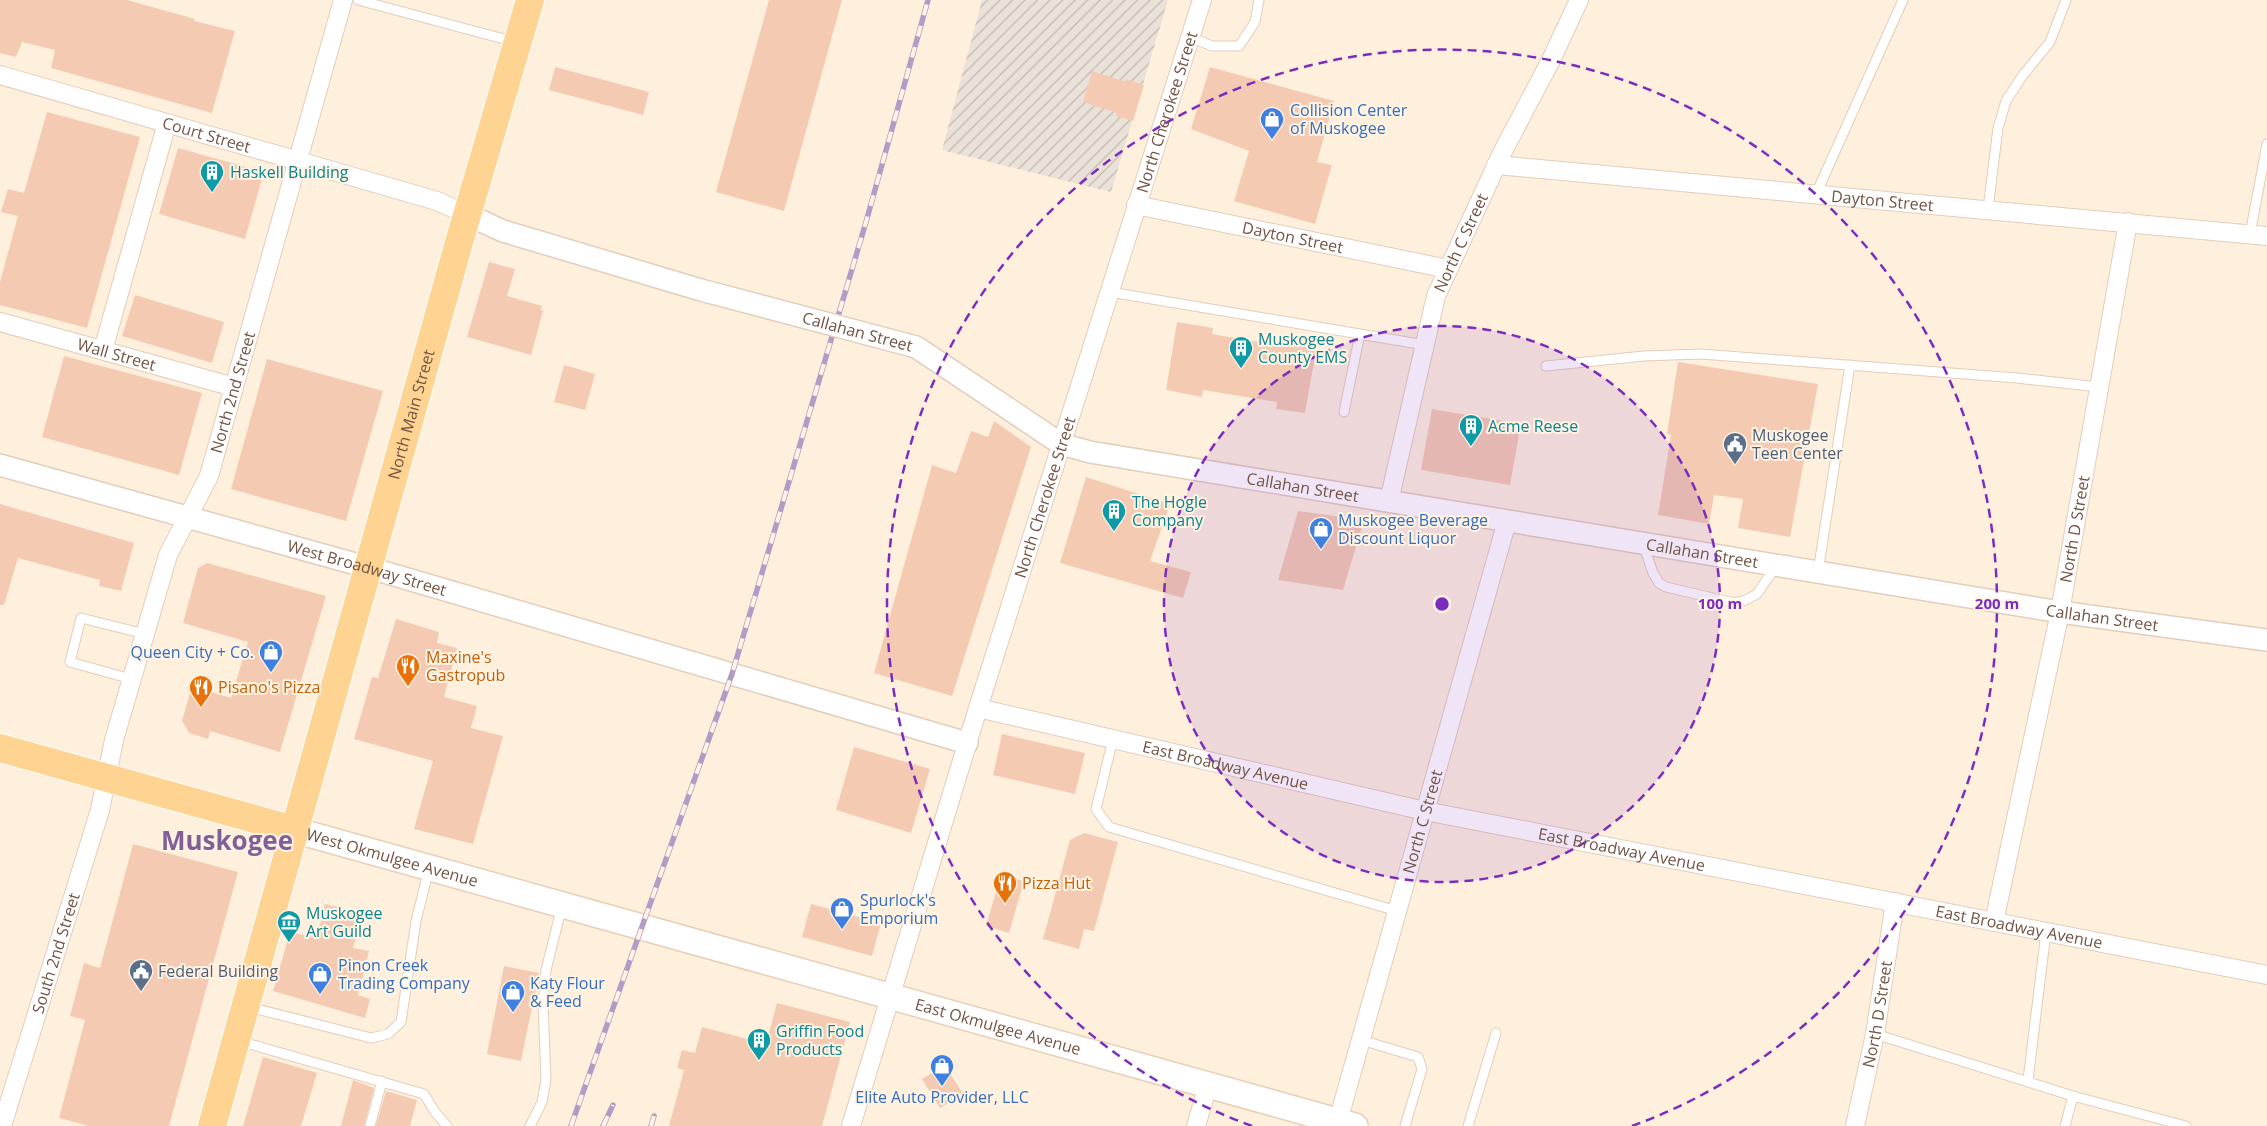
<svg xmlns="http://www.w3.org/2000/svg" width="2267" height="1126" viewBox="0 0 2267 1126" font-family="'Open Sans',sans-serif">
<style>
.industrial{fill:url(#industrial-furrows)}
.building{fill:#f4cbb2}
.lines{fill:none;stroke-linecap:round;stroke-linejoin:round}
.service-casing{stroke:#e3cdbb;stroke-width:11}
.minor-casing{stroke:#e3cdbb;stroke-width:20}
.tertiary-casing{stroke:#e3cdbb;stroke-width:24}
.secondary-casing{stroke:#e9ceb8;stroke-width:28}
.primary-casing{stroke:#fff;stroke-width:30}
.service{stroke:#fff;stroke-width:9}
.minor{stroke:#fff;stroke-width:18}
.tertiary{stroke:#fff;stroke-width:21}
.secondary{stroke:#fff;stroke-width:25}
.primary{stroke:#ffd492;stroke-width:28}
.rail-casing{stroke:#b29cc6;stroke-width:5.5}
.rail{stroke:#fff4e4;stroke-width:4;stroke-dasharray:11;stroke-linecap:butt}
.tertiary-bridge-casing{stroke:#e3cdbb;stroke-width:24;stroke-linecap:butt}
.tertiary-bridge{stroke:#fff;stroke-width:21}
.ring{fill:none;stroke:#7b2cbf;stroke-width:2.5;stroke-dasharray:9 6}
.labels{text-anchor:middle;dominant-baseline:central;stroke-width:4;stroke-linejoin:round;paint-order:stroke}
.shop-label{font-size:16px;fill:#366cbe;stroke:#fff4e4;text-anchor:start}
.street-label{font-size:16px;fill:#745444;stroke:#fff4e4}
.culture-label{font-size:16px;fill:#0d838f;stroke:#fff4e4;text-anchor:start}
.service-label{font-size:16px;fill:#4e5e75;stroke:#fff4e4;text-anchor:start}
.food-label{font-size:16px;fill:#c56008;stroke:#fff4e4;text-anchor:start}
.town-label{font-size:26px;font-weight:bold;fill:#835f98;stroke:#fff4e4}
.centre{fill:#7b2cbf;stroke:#fff4e4;stroke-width:2.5}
.ring-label{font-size:15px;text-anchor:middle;font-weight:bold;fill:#7b2cbf;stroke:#fff4e4;stroke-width:4;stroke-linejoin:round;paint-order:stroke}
</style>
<defs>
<pattern id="industrial-furrows" width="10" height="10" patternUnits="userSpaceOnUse" patternTransform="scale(1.25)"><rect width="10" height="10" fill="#eae1d9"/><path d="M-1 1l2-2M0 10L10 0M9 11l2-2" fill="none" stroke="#c2b9b2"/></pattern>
</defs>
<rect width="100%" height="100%" fill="#fef0dc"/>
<!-- industrial -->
<path class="industrial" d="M982,0H1168L1111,192L942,150Z"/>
<!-- building -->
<path class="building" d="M0,0H127L195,19L194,21L235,31L212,113L51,68L55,50L22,42L16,57L0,53Z
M769,0H842L784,211L716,192Z
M555,67L649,92L643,115L549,90Z
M1210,67L1334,101L1317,162L1332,165L1315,224L1234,201L1249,151L1191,129Z
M1092,71L1126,82V79L1144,85L1133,121L1116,116L1117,113L1083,102Z
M47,112L140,137L87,328L0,305V282L18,216L1,212L8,189L24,193Z
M178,148L264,172L245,239L159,214Z
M489,262L515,269L507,296L542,306L541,310L543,311L531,355L467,337Z
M135,295L224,322L212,363L122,336Z
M1177,322L1213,328L1212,334L1288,347L1289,341L1317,345L1305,413L1276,409L1277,402L1203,390L1202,397L1166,390Z
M64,356L202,393L179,475L42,437Z
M267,359L383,391L346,521L231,489Z
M1678,362L1818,384L1790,537L1738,528L1743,499L1714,495L1709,524L1658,515L1671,435L1667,434Z
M564,365L595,374L585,410L554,402Z
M1432,409L1521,424L1510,485L1421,470Z
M994,421L1031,447L952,696L874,673L932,465L956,473L971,431L988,437Z
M1086,477L1170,504L1150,561L1191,572L1183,598L1060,563Z
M0,504L134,543L121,591L99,586L100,580L18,558L4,605H0Z
M1298,511L1364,520L1343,590L1278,580Z
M207,563L326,596L280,752L210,731L208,739L189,733L182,721L192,686L231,698L248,642L183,623L198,568Z
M396,619L439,632L437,643L457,648L444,697L477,706L471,728L503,736L473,844L414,829L433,761L354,739L372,677L378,678Z
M1002,734L1085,753L1075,794L993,775Z
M854,747L930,769L911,833L836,810Z
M1084,833L1118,842L1094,931L1084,929L1079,949L1043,939L1070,840Z
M133,844L238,872L169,1126H89L59,1118L85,1020L70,1016L84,963L100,968Z
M1001,875L1024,881L1009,933L986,926Z
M325,904L362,913L353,948L369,951L358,995L370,999L365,1018L273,991L290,932L317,938Z
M811,904L881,923L872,956L802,937Z
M504,966L539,973L521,1061L487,1054Z
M777,1003L850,1022L822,1126H669L684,1070L677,1068L682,1050L695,1053L702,1027L766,1044Z
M263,1057L317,1073L301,1126H243Z
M945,1065L963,1094L940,1108L922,1079Z
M353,1080L374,1088L364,1126H341Z
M386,1091L417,1100L410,1126H376Z"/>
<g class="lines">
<!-- service casing -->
<g class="service-casing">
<path id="service" d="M358,0L515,42
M1190,37L1212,46H1239L1255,22L1259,0
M1816,194L1903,0
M1988,209L1998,128L2006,101L2023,75L2050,42L2066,0
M2250,234L2267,144
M1110,292L1425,345
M1546,366L1644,356L1701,354L2017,378L2099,387
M1344,412L1360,334
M1643,544L1653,573L1659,583L1666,587L1734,603L1746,600L1757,594L1776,566
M1818,572L1850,365
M131,679L70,662L81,618L145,634
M1113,739L1096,809L1109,827L1397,911
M249,1007L371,1038L388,1034L401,1022L416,921L429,869
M1875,1034L2073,1096L2186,1126
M1361,1040L1418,1057L1422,1069L1405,1126
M239,1041L424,1094L435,1112L447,1126
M2028,1080L2046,932
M370,1126L382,1081
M530,1126L542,1102L546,1080L543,1003L546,970L562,906
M1468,1126L1496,1033
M2065,1126L2073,1096"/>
</g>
<!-- minor casing -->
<g class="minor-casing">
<g id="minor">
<path id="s1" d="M0,75L437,201L468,215"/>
<path id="s2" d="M1496,165L2267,236"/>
<path id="s3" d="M1136,205L1448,269"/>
<path id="s4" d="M0,322L234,387"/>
<path d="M103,350L167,123"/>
<path id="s5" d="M1389,501L1436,296L1502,153L1552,58L1579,0"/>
<path id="s6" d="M978,708L1425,811L2267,975"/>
<path id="s7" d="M1994,922L2060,612L2128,222"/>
<path id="s8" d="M1338,1121L1507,521"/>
<path id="s9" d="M2,1126L100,810L114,740L168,555L209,476L343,0"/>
<path id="s10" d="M851,1126L978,708L1202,0"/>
<path d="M1196,1126L1208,1085"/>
<path id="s11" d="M1855,1126L1875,1034L1895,902"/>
</g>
</g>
<!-- tertiary casing -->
<g class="tertiary-casing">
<g id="tertiary">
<path d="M468,215L503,231L701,290"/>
<path id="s12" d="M916,347L1061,444L1090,452L2060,612L2267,640"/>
<path id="s13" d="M0,465L370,568L967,743"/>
</g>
</g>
<!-- secondary casing -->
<g class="secondary-casing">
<g id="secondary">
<path id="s14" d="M294,830L1355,1126"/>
</g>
</g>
<!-- primary casing -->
<g class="primary-casing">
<g id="primary">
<path d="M0,748L294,830"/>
<path id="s15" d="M212,1126L460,239L530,0"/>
</g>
</g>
<!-- service -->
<use href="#service" class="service"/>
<!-- minor -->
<use href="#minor" class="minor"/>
<!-- tertiary -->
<use href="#tertiary" class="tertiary"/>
<!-- secondary -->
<use href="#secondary" class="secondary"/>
<!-- primary -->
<use href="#primary" class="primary"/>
<!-- rail casing -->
<g class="rail-casing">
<path id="rail" d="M571,1126L732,674L866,222L928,0
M603,1126L613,1105
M651,1126L654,1116"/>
</g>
<!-- rail -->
<use href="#rail" class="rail"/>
<!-- tertiary-bridge casing -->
<g class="tertiary-bridge-casing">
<g id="tertiary-bridge">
<path id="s16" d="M701,290L916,347"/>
</g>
</g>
<!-- tertiary-bridge -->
<use href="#tertiary-bridge" class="tertiary-bridge"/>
</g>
<!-- distance rings -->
<circle cx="1442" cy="604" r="278" fill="#7b2cbf" fill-opacity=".12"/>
<g class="ring">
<circle cx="1442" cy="604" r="278"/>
<path d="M1252 1126A555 555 0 1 1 1632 1126"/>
</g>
<!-- icons -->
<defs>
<g id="shop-pin" transform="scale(1.25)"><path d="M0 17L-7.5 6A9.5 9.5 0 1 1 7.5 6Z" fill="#3f7fe0" stroke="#fff4e4"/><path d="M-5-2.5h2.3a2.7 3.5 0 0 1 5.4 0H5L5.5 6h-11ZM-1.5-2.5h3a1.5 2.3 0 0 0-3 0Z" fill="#fff"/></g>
<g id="building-pin" transform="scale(1.25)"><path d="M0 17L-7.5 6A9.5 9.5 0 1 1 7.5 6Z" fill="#0f9aa8" stroke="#fff4e4"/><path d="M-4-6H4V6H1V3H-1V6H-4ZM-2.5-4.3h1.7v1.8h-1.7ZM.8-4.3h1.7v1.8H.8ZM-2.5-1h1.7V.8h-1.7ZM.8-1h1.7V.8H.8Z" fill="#fff"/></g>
<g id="civic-pin" transform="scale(1.25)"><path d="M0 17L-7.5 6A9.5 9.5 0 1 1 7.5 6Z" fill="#5c6f8a" stroke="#fff4e4"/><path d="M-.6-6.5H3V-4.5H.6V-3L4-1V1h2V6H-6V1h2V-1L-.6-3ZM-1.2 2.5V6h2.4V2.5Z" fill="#fff"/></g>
<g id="restaurant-pin" transform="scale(1.25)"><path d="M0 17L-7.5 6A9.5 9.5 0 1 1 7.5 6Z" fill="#e8710a" stroke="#fff4e4"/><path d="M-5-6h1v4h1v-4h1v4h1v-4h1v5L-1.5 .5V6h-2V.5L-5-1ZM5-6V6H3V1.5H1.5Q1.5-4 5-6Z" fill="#fff"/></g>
<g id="museum-pin" transform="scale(1.25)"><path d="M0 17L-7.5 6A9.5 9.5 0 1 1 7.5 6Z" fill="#0f9aa8" stroke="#fff4e4"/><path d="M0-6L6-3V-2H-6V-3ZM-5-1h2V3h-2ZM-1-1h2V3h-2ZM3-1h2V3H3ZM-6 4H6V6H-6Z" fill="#fff"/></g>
</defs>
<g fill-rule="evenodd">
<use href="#shop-pin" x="1272" y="119"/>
<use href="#building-pin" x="212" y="172"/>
<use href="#building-pin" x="1241" y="348"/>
<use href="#building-pin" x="1471" y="426"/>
<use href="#civic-pin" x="1735" y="444"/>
<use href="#building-pin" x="1114" y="511"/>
<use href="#shop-pin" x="1321" y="529"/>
<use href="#shop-pin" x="271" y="652"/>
<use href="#restaurant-pin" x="408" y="666"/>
<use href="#restaurant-pin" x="201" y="687"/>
<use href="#restaurant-pin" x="1005" y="883"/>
<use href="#shop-pin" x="842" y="909"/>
<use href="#museum-pin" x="289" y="922"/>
<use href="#civic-pin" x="141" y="971"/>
<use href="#shop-pin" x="320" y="974"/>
<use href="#shop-pin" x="513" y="992"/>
<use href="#building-pin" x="759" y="1040"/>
<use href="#shop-pin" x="942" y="1066"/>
</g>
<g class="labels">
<!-- shop labels -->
<g class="shop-label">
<text x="1290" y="110">Collision Center<tspan x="1290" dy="18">of Muskogee</tspan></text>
<text x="1338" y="520">Muskogee Beverage<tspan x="1338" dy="18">Discount Liquor</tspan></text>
<text x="254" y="652" text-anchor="end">Queen City + Co.</text>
<text x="860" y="900">Spurlock's<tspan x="860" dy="18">Emporium</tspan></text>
<text x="338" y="965">Pinon Creek<tspan x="338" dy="18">Trading Company</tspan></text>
<text x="530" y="983">Katy Flour<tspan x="530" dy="18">&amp; Feed</tspan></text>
<text x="942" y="1097" text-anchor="middle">Elite Auto Provider, LLC</text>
</g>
<!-- street labels -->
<g class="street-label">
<text stroke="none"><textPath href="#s10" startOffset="1062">North Cherokee Street</textPath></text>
<text stroke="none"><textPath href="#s1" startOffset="215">Court Street</textPath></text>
<text stroke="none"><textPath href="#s2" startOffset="388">Dayton Street</textPath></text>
<text stroke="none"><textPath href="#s3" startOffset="160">Dayton Street</textPath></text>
<text stroke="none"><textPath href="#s5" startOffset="269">North C Street</textPath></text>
<text stroke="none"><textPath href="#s16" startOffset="162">Callahan Street</textPath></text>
<text stroke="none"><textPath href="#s4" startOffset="121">Wall Street</textPath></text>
<text stroke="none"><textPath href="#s9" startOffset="771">North 2nd Street</textPath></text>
<text stroke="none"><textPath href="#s15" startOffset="739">North Main Street</textPath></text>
<text stroke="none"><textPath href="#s12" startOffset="420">Callahan Street</textPath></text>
<text stroke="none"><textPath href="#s10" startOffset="658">North Cherokee Street</textPath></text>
<text stroke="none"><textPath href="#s7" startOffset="401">North D Street</textPath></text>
<text stroke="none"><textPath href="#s12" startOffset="825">Callahan Street</textPath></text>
<text stroke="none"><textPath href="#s13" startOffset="381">West Broadway Street</textPath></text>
<text stroke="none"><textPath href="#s12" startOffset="1230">Callahan Street</textPath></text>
<text stroke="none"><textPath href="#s6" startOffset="254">East Broadway Avenue</textPath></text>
<text stroke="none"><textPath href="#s8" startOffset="311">North C Street</textPath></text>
<text stroke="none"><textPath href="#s6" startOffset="659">East Broadway Avenue</textPath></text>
<text stroke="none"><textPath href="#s14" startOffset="102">West Okmulgee Avenue</textPath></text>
<text stroke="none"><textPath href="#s6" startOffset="1064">East Broadway Avenue</textPath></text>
<text stroke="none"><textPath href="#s9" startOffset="181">South 2nd Street</textPath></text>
<text stroke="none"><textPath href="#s11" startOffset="114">North D Street</textPath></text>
<text stroke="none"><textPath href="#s14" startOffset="731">East Okmulgee Avenue</textPath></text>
</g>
<!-- culture labels -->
<g class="culture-label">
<text x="230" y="172">Haskell Building</text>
<text x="1258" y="339">Muskogee<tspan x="1258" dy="18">County EMS</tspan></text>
<text x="1488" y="426">Acme Reese</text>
<text x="1132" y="502">The Hogle<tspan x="1132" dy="18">Company</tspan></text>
<text x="306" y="913">Muskogee<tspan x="306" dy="18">Art Guild</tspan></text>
<text x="776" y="1031">Griffin Food<tspan x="776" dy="18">Products</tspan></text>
</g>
<!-- service labels -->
<g class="service-label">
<text x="1752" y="435">Muskogee<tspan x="1752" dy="18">Teen Center</tspan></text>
<text x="158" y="971">Federal Building</text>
</g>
<!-- food labels -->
<g class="food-label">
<text x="426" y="657">Maxine's<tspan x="426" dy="18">Gastropub</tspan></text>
<text x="218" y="687">Pisano's Pizza</text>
<text x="1022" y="883">Pizza Hut</text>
</g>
<!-- town labels -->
<g class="town-label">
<text x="227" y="840">Muskogee</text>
</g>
</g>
<circle cx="1442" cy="604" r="8" class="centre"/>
<g class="ring-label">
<text x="1720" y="609">100 m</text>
<text x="1997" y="609">200 m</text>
</g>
</svg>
